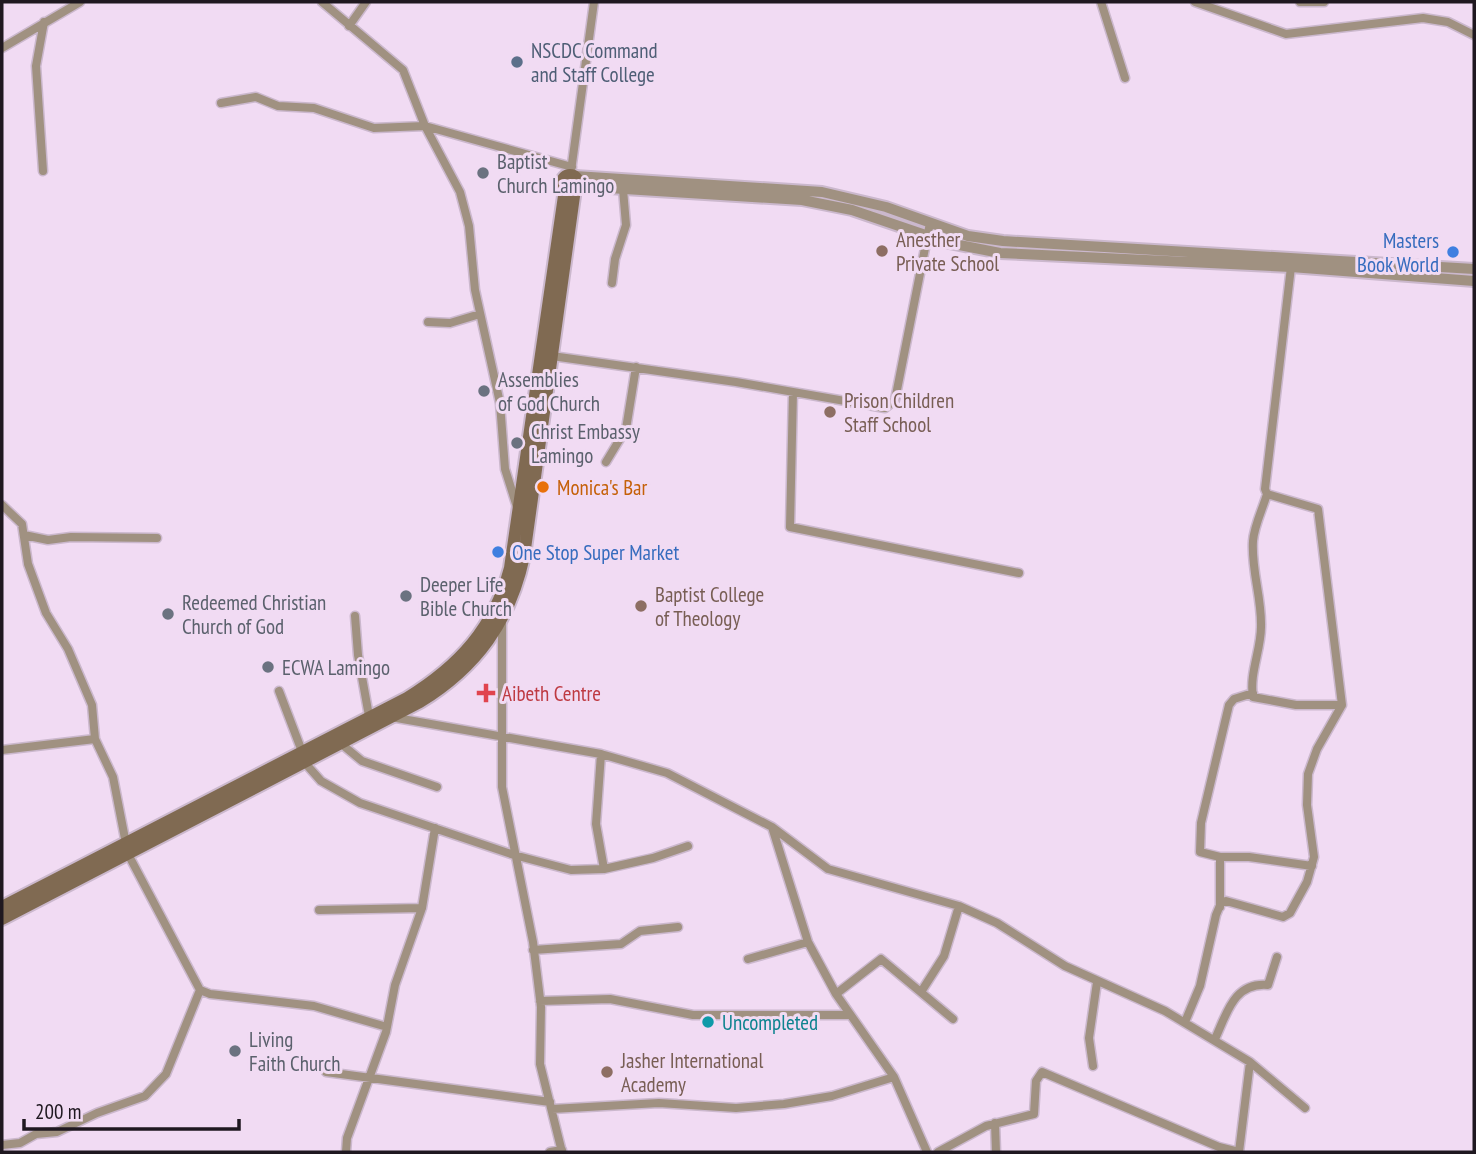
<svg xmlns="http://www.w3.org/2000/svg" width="1476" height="1154" viewBox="0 0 1476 1154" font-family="'PT Sans Narrow',sans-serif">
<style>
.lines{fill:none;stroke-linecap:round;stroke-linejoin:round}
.minor-casing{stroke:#cbb8cd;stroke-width:11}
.tertiary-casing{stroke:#cbb8cd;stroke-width:14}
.secondary-casing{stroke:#cbb8cd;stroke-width:16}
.minor{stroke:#a09181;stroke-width:8}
.tertiary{stroke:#a09181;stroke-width:10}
.secondary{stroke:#806a52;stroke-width:12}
.service-dot{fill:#5c6f8a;stroke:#f1dbf3;stroke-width:2.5}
.worship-dot{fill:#6b7280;stroke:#f1dbf3;stroke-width:2.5}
.education-dot{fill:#8d6e63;stroke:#f1dbf3;stroke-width:2.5}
.shop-dot{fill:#3f7fe0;stroke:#f1dbf3;stroke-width:2.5}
.food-dot{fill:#e8710a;stroke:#f1dbf3;stroke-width:2.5}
.health-dot{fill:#e0444e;stroke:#f1dbf3;stroke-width:2.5}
.culture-dot{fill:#0f9aa8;stroke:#f1dbf3;stroke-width:2.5}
.labels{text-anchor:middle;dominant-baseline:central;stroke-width:6;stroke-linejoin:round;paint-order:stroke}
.service-label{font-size:21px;fill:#4e5e75;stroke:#f1dbf3;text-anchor:start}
.worship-label{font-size:21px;fill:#5b616d;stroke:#f1dbf3;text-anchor:start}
.education-label{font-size:21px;fill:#785e54;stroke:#f1dbf3;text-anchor:start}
.shop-label{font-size:21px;fill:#366cbe;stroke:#f1dbf3;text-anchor:end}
.food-label{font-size:21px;fill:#c56008;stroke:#f1dbf3;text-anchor:start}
.health-label{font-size:21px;fill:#be3a42;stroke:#f1dbf3;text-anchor:start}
.culture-label{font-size:21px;fill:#0d838f;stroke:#f1dbf3;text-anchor:start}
</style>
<rect width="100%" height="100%" fill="#f1dbf3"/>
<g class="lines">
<!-- minor casing -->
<g class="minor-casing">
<path id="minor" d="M322,2L403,70L425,126L460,192L469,226L475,290L500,403L505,469L517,507
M1101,2L1125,78
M1195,2L1286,34L1423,18L1448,22L1474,35
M1300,2H1324
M349,26L366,2
M2,48L80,2
M221,103L256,97L278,106L314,108L374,128L425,126L572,167
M43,171L36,66L44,22
M571,171L594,2
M612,283L615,259L626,225L623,189
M428,322L450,323L480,314
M552,356L736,382L885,408L895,400L930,223
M793,392L790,527L1019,573
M606,462L626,429L636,367
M1267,494C1263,508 1254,526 1253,541C1251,570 1262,598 1261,627C1261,650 1249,674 1253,697L1296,705H1342
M2,505L22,524L28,564L46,613L68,649L92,705L95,739
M24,535L48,540L71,537L157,538
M355,616L358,655L369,716
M502,622V787L533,942L541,1007L540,1064L562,1152
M279,691L303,754
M391,717L601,754L667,773L772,827L808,942L836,994L894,1077L927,1152
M339,742L362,761L437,787
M2,750L95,739L113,777L128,854L200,990L210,994L314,1006L387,1027
M601,754L596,824L604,869
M306,764L321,781L360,803L514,855L571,870L604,869L653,858L688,846
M772,827L828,869L959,906L997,923L1065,966L1165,1011L1250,1062L1239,1152
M1220,857H1249L1312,866
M1220,907V857L1200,852L1201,823L1229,705L1234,699L1253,693
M319,910L422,908
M533,950L621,944L640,931L678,927
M748,959L808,942
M921,992L944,956L959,906
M836,994L881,959L953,1019
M540,1001L610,999L693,1015H850
M1185,1022L1200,986L1216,915L1221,903L1226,901L1283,917L1290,913L1307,882L1314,857L1307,805L1308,774L1317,749L1342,705L1318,509L1267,494L1265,489L1291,267
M1215,1039C1227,1013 1234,982 1268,985L1277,957
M1250,1062L1305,1108
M1093,1066L1089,1038L1097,982
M326,1072L550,1102
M552,1109L659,1103L736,1108L784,1104L832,1096L894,1077
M995,1123L996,1152
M2,1145L20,1143L36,1134L57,1132L97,1113L145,1096L166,1074L200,990
M346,1152L347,1138L386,1032L395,985L422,908L435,828
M550,1152L562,1150
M938,1152L986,1126L1034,1114L1036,1081L1042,1072L1219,1147L1239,1152"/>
</g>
<!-- tertiary casing -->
<g class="tertiary-casing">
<path id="tertiary" d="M575,176L822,192L886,207L968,236L1003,241L1474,269
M577,186L802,200L852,210L949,243L1000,253L1291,267L1474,281"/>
</g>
<!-- secondary casing -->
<g class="secondary-casing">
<path id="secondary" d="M562 183a8 8 0 1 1 16 0a8 8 0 1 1-16 0Z
M2,907L407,698C459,666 494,628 510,568L565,189
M2,919L420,702C477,667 510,621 524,556L575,189"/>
</g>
<!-- minor -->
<use href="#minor" class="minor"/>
<!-- tertiary -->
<use href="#tertiary" class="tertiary"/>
<!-- secondary -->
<use href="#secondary" class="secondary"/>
</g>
<!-- markers -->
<circle class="service-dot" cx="517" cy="62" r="7"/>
<g class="worship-dot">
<circle cx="483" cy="173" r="7"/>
<circle cx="484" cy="391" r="7"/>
<circle cx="517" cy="443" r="7"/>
<circle cx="406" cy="596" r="7"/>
<circle cx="168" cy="614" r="7"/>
<circle cx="268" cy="667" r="7"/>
<circle cx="235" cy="1051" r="7"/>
</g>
<g class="education-dot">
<circle cx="882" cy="251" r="7"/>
<circle cx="830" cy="412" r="7"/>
<circle cx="641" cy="606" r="7"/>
<circle cx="607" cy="1072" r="7"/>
</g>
<g class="shop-dot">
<circle cx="1453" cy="252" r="7"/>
<circle cx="498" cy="552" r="7"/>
</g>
<circle class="food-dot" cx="543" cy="487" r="7"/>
<path class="health-dot" d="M482.5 682.5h7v7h7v7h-7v7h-7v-7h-7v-7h7z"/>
<circle class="culture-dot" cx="708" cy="1022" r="7"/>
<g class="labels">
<!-- service labels -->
<g class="service-label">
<text x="531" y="50">NSCDC Command<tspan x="531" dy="24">and Staff College</tspan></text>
</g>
<!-- worship labels -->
<g class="worship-label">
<text x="497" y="161">Baptist<tspan x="497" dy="24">Church Lamingo</tspan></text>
<text x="498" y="379">Assemblies<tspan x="498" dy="24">of God Church</tspan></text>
<text x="531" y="431">Christ Embassy<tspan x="531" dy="24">Lamingo</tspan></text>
<text x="420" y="584">Deeper Life<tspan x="420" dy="24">Bible Church</tspan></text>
<text x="182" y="602">Redeemed Christian<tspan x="182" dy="24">Church of God</tspan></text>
<text x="282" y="667">ECWA Lamingo</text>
<text x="249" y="1039">Living<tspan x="249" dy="24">Faith Church</tspan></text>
</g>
<!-- education labels -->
<g class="education-label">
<text x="896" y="239">Anesther<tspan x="896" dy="24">Private School</tspan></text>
<text x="844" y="400">Prison Children<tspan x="844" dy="24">Staff School</tspan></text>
<text x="655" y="594">Baptist College<tspan x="655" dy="24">of Theology</tspan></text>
<text x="621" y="1060">Jasher International<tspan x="621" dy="24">Academy</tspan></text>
</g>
<!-- shop labels -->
<g class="shop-label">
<text x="1439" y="240">Masters<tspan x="1439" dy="24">Book World</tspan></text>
<text x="512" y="552" text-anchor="start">One Stop Super Market</text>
</g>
<!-- food labels -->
<g class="food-label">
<text x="557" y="487">Monica's Bar</text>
</g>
<!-- health labels -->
<g class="health-label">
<text x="502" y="693">Aibeth Centre</text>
</g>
<!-- culture labels -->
<g class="culture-label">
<text x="722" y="1022">Uncompleted</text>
</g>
</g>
<!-- border -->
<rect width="1476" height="1154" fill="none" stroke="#1f1820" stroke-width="7"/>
<!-- scale -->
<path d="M24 1119v10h215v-10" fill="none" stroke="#1f1820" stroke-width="3.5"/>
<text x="35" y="1119" font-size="21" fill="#1f1820" stroke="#f1dbf3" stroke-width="5" paint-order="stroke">200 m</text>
</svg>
